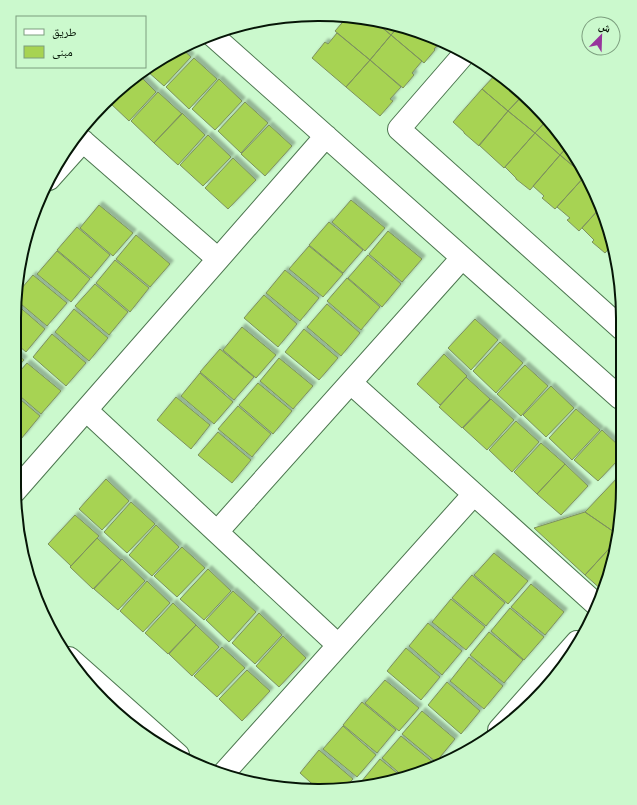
<svg xmlns="http://www.w3.org/2000/svg" width="637" height="805" viewBox="0 0 637 805" font-family="'Sofia Sans Condensed','Noto Naskh Arabic',sans-serif">
<style>
.building{fill:#a7d352;stroke:#7d915e;filter:url(#shadow)}
.lines{fill:none;stroke-linecap:round;stroke-linejoin:round}
.street-casing{stroke:#4c764f;stroke-width:24}
.street{stroke:#fff;stroke-width:22}
.rim{fill:none;stroke:#061607;stroke-width:2}
</style>
<defs>
<filter id="shadow"><feDropShadow dx="3.5" dy="-3.5" stdDeviation="1" flood-color="#0004"/></filter>
</defs>
<rect width="100%" height="100%" fill="#cbf9cd"/>
<!-- building -->
<path class="building" d="M348,16L351,19L353,17L373,20L391,35L370,60L335,31Z
M373,20L398,24L400,25L391,35Z
M400,25L441,41L434,49L435,50L424,63L391,35Z
M337,33L370,60L346,87L312,58L325,42L328,44Z
M391,35L422,61L412,73L414,75L403,88L370,60Z
M181,48L191,57L164,86L147,71L166,55Z
M194,58L217,79L189,109L166,87Z
M370,60L401,87L390,99L393,101L380,116L346,87Z
M497,73L504,77L523,95L508,111L482,89Z
M140,76L156,92L129,121L109,102Z
M219,79L242,101L215,130L192,109Z
M482,89L508,111L479,146L464,133V132L453,122Z
M158,92L182,114L154,143L131,121Z
M523,95L548,119L535,133L508,111Z
M245,102L268,123L241,153L218,131Z
M508,111L535,133L504,168L479,145Z
M182,113L205,135L178,165L154,143Z
M548,119L568,146L560,155L535,133Z
M269,125L292,146L265,176L241,154Z
M535,133L560,155L530,190L516,179V178L505,167Z
M208,135L231,157L203,186L180,165Z
M568,146L582,166L586,175L585,176L560,155Z
M560,155L585,176L555,209L542,198L544,196L533,186Z
M233,158L256,180L228,209L205,188Z
M585,176L587,179L600,208L579,231L567,220L570,218L557,207Z
M351,200L385,228L365,251L332,222Z
M99,205L133,233L113,256L80,228Z
M600,208L613,244L605,253L592,242L594,240L582,228Z
M329,222L363,250L343,273L309,245Z
M77,227L110,255L91,278L57,250Z
M388,231L422,259L402,282L369,254Z
M136,235L170,264L150,287L116,259Z
M613,245L615,257L608,251Z
M309,246L343,274L323,297L289,269Z
M57,251L90,279L71,302L37,274Z
M368,255L401,284L382,307L348,278Z
M115,260L149,288L130,312L96,283Z
M285,270L319,298L300,321L266,293Z
M33,275L67,303L47,326L15,299V296Z
M347,278L380,307L361,330L327,301Z
M95,284L128,312L109,335L75,306Z
M264,295L297,324L278,347L244,318Z
M15,303L45,329L26,352L14,342Z
M327,304L360,333L341,356L307,327Z
M74,309L108,338L89,361L55,332Z
M475,319L498,340L471,370L448,348Z
M242,327L276,355L256,378L223,350Z
M304,329L338,358L319,380L285,352Z
M52,334L86,363L66,386L33,357Z
M500,342L523,363L496,393L473,371Z
M220,349L254,377L234,400L200,372Z
M14,352L24,360L14,371Z
M444,354L467,376L440,405L417,384Z
M279,358L313,386L293,409L260,381Z
M27,363L61,391L41,414L14,391V378Z
M525,365L548,386L521,416L497,394Z
M200,373L233,402L214,424L181,396Z
M466,377L490,399L462,428L439,407Z
M258,383L292,411L273,434L239,405Z
M551,386L574,408L546,437L523,415Z
M14,394L40,416L21,439L14,433Z
M176,397L210,425L191,449L157,420Z
M491,399L514,420L487,450L463,428Z
M238,406L271,434L252,457L218,429Z
M576,409L600,430L572,460L549,438Z
M516,421L539,442L512,472L489,450Z
M602,430L619,446V459L598,481L574,460Z
M218,432L251,460L232,483L198,455Z
M14,435L19,439L14,445Z
M541,443L565,464L537,494L514,472Z
M565,464L588,486L561,515L537,494Z
M619,476L617,534L585,512Z
M106,479L129,501L102,530L79,509Z
M131,502L155,524L127,553L104,532Z
M585,512L617,534V540L585,575L534,528Z
M75,515L99,536L71,566L48,544Z
M156,525L179,547L152,576L129,555Z
M97,538L121,560L93,589L70,567Z
M617,540V546L603,591L585,575Z
M182,547L205,568L177,597L154,576Z
M494,553L528,581L508,604L474,575Z
M122,559L145,581L118,610L94,589Z
M208,569L231,591L204,620L180,599Z
M472,575L505,603L486,626L452,598Z
M147,581L170,603L143,632L120,611Z
M531,584L564,612L545,635L511,607Z
M233,591L256,612L229,642L206,620Z
M451,599L485,627L466,650L432,622Z
M173,603L196,625L168,654L145,633Z
M510,608L544,637L524,660L491,631Z
M259,613L282,635L255,664L232,643Z
M428,623L462,651L442,675L409,646Z
M196,625L219,647L192,676L169,654Z
M489,632L523,660L504,683L470,655Z
M283,636L306,658L279,687L256,666Z
M222,647L245,668L217,697L194,676Z
M406,648L440,677L421,700L387,671Z
M469,657L503,686L484,709L450,681Z
M247,670L270,691L242,721L219,699Z
M385,680L419,708L399,731L365,703Z
M447,682L480,711L461,734L428,705Z
M362,702L396,730L377,753L343,725Z
M422,711L455,739L436,762L402,734Z
M343,726L376,755L357,777L323,749Z
M401,736L435,764L433,766L405,778L382,758Z
M319,750L353,779L345,787L320,791L300,773Z
M380,759L403,778L397,781L365,785L361,782Z"/>
<g class="lines">
<!-- street casing -->
<g class="street-casing">
<path id="street" d="M211,34L620,398
M465,53L399,129L622,329
M77,136L218,259
M49,179L83,141
M351,383L598,606
M86,410L338,645
M15,491L326,136
M217,532L462,258
M69,658L178,755
M499,730L577,642
M223,774L474,494"/>
</g>
<!-- street -->
<use href="#street" class="street"/>
</g>
<!-- crop -->
<path d="M0 0H637V805H0ZM318 21H319A297 297 0 0 1 616 318V487A297 297 0 0 1 319 784H318A297 297 0 0 1 21 487V318A297 297 0 0 1 318 21Z" fill="#cbf9cd" fill-rule="evenodd"/>
<path class="rim" d="M318 21H319A297 297 0 0 1 616 318V487A297 297 0 0 1 319 784H318A297 297 0 0 1 21 487V318A297 297 0 0 1 318 21Z"/>
<!-- legend -->
<rect x="16" y="16" width="130" height="52" fill="#cbf9cd" stroke="#7c9e7e"/>
<rect x="24" y="29" width="20" height="6" fill="#ffffff" stroke="#7c9e7e"/>
<text x="52" y="36" font-size="12" fill="#061607">طريق</text>
<rect x="24" y="46" width="20" height="12" fill="#a7d352" stroke="#7c9e7e"/>
<text x="52" y="56" font-size="12" fill="#061607">مبنى</text>
<!-- north arrow -->
<g transform="translate(601 36) rotate(23)"><circle r="19" fill="#cbf9cd" stroke="#7c9e7e"/>
<path d="M0-3L7 15L0 10L-7 15Z" fill="#97359c"/>
<text y="-6" font-size="11" font-weight="bold" text-anchor="middle" fill="#061607">ش</text>
</g>
</svg>
